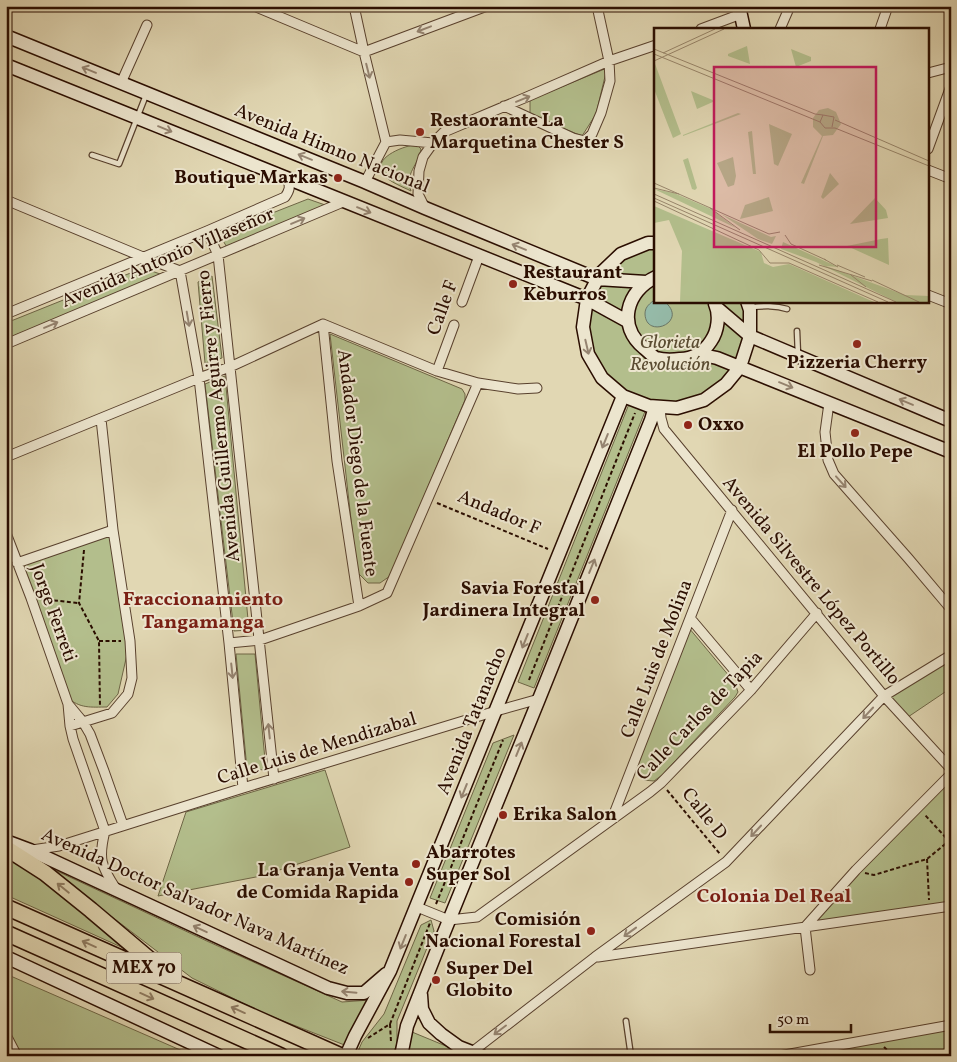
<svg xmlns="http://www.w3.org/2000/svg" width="957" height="1062" viewBox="0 0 957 1062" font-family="Vollkorn,serif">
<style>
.green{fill:#b3be8c;stroke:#6e6646}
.water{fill:#95baa8;stroke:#6a7565}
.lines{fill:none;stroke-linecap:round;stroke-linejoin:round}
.lane-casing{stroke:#58402d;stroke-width:7}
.street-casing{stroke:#58402d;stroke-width:11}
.secondary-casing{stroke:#2a0d00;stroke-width:15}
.highway-casing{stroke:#2a0d00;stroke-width:18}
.path{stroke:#2a0d00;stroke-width:2;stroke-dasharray:4 2.5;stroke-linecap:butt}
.lane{stroke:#ece5ce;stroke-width:4.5}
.street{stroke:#ece5ce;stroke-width:9}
.secondary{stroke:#ece5ce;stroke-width:12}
.highway{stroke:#e1d7b3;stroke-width:15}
.oneway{stroke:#958471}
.oneway2{stroke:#8f7c62}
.poi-dot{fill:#8f2418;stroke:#ece5ce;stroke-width:2}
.labels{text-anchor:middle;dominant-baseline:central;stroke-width:4;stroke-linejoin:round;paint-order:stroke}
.shield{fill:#ece5ce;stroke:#644e3e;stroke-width:1}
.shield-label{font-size:18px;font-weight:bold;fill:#2a0d00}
.poi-label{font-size:19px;font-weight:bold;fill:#2a0d00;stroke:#ece5ce;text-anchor:start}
.street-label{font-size:19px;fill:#2a0d00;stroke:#ece5ce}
.park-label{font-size:19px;font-style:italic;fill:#5a4b31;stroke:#ece5ce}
.neighbourhood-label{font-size:20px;font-weight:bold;fill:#7a1f14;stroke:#ece5ce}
.inset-road{fill:none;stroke:#98866b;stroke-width:1}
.view{fill:#c2185b;fill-opacity:0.15;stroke:#c2185b;stroke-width:2.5}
.inset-edge{fill:none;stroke:#2a0d00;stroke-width:2.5}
</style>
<rect width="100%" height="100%" fill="#e1d7b3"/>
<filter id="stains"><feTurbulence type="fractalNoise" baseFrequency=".004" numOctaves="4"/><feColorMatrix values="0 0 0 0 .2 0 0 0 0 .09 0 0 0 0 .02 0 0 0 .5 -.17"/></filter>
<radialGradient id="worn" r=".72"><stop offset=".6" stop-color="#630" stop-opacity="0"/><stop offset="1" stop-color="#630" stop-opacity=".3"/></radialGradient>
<!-- green -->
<path class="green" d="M607,68L596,114L582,136L530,115V100Z
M413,145L418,146L421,149C419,165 404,173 411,191C403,187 389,182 383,174C372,158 402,147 413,145Z
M308,199L328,206L228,249L219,234Z
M656,243V301H747L750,336L726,384L677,408L623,396L588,354L587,300L621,254Z
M143,268L163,275L6,339V323Z
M212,276L222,358L205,363L198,282Z
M330,334L462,389L465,394V400L390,576L380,583H368L357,572Z
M225,376L249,630L234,631L205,384Z
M629,404L646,409L534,688L518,682Z
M112,532L130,641L118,694L107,707C91,707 80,709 67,697L17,564Z
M689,628L735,683L738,692L735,697L662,775L654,781C642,780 639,780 636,768Z
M236,654H255L266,770L247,769Z
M951,655V688L905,719L884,696Z
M514,735L445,903L430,898L493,743Z
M325,770L350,847L261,876L158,896L186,812Z
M951,774V906L805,927Z
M6,854L47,883L130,951L6,895Z
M44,865L209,942L342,1002L370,1000L347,1046L263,1013L192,978Z
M431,920L434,931L397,1021V1044L392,1056H356L362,1042L384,1014L421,925Z
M6,974L194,1056H6Z
M951,1025V1056H792Z
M412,1032L470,1056H403Z"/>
<!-- water -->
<path class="water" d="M653,301L665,302C689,322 646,340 645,314C645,308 648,305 653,301Z"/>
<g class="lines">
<!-- lane casing -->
<g class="lane-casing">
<path id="lane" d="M92,155L119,164L146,95
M751,307C764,306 775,305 787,309
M797,331L798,355
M626,1021L631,1056"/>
</g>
<!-- street casing -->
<g class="street-casing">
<path id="street" d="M254,6L364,52L487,6
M354,6L364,52L386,142L365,182
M701,29L741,14
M780,29L790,6
M880,29L888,6
M928,73L951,67
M121,83L147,25
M504,106L573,138L585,141L592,134L601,113L610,81L609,61L597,6
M386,142L400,140L433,143
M928,149L951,86
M928,170L951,179
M6,200L143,257L180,271L199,378L229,643L243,788
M425,208L418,194L419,171L423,157L433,143L444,132L529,96L609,61L656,45
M207,231L218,255L274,779
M928,295L951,304
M462,302L479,256
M6,314L207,231L285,197C290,190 290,187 288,179
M323,324L337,461L359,606
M6,344L343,202
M437,371L454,325
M829,403L825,432L828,460L834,474L908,558L951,609
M660,407L661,418L664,429L884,696L951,769
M6,457L199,378L230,367L323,324L437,371L478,383L518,389L537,388
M6,533L31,598L68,704L70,726L73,739L105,831
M17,563L113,530
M690,618L751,690
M229,643L260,640L359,606L387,593L478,383
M68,704L83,722L90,734L104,771L123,825
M70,726L112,713L128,694L132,678L130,641L113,530L101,419
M612,819L732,510
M105,831C98,859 101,866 116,889
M32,850L59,846L243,788L496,711L539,699
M417,907L449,920L477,917L650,792L661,783L751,690L817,613
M598,957L951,906
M810,970L805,927L856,870L951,774
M6,1035L17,1056
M472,1052L595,957L726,862L884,696L951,655
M779,1056L951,1025"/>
</g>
<!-- secondary casing -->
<g class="secondary-casing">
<path id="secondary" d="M739,6L744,29
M6,36L365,182L425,208L597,279L646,282
M6,65L587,299L627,321
M656,243H648L621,254L600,274L587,299L583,327L588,354L602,378L623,396L649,406L677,408L704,400L726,384L740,367L750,336V310L747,301
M656,277C626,291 617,326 644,348C648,351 652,356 656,358C663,360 672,360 680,359C693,359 704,352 711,341C718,331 720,315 715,304
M716,307L750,336L951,421
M698,354L717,358L951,452
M6,841L30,850L328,988L347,993H364L386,974
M6,957L219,1056
M421,995L422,1009L429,1023L441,1034L459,1047L482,1056
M346,1056L355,1036L390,971L623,396
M401,1056L407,1026L441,940L539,699L651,420L655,407"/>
</g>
<!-- highway casing -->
<g class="highway-casing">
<path id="highway" d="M6,848L45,873L91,910L149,959L164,969
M6,907L341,1056
M6,933L281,1056"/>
</g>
<!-- path -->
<path class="path" d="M437,503L548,549
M84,550L79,603L99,641L100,707
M41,599L78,603
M99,641H121
M529,680L635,413
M667,790L720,854
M927,859L929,900
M865,873L874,875L927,859L949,841L925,815
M436,904L503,740
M390,1024L391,1042
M368,1038L390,1024L430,923
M884,1047L893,1056"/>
<!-- lane -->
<use href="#lane" class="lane"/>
<!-- street -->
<use href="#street" class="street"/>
<!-- secondary -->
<use href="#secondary" class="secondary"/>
<!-- highway -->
<use href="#highway" class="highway"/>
</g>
<!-- one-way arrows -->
<defs><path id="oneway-shaft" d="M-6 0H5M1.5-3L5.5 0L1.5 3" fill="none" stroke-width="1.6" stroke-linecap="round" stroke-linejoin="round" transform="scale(1.25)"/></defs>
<g class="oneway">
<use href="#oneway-shaft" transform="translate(424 29) rotate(159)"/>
<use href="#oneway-shaft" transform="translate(89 70) rotate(-158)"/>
<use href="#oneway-shaft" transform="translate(368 71) rotate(76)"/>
<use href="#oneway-shaft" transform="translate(523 99) rotate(-22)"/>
<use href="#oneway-shaft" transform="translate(165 129) rotate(22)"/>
<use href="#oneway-shaft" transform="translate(305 157) rotate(-158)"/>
<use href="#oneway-shaft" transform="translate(364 210) rotate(22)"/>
<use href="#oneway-shaft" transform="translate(298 221) rotate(-23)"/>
<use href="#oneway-shaft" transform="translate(519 247) rotate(-158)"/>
<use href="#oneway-shaft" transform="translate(188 319) rotate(80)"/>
<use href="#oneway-shaft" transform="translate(51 325) rotate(-23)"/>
<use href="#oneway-shaft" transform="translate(587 347) rotate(77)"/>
<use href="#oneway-shaft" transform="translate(786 385) rotate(22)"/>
<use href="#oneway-shaft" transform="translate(906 402) rotate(-157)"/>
<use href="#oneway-shaft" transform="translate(605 441) rotate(112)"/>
<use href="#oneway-shaft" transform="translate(841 482) rotate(48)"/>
<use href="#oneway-shaft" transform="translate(592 566) rotate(-68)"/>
<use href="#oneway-shaft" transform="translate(525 641) rotate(112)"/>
<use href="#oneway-shaft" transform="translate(232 671) rotate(84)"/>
<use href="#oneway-shaft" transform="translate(868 713) rotate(133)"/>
<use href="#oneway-shaft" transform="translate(269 731) rotate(-96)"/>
<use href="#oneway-shaft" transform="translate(519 749) rotate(-68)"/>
<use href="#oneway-shaft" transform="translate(464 791) rotate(112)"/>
<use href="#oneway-shaft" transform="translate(756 831) rotate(133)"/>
<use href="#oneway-shaft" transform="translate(200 929) rotate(-155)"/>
<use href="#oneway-shaft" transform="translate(630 932) rotate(144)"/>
<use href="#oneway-shaft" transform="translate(403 942) rotate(112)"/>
<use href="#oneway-shaft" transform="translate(349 992) rotate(-175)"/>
<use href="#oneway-shaft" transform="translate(500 1030) rotate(143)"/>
</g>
<g class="oneway2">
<use href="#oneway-shaft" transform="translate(63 888) rotate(-141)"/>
<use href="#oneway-shaft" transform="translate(89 944) rotate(-156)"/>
<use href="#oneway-shaft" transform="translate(147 996) rotate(24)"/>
<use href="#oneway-shaft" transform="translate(238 1010) rotate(-156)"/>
</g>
<!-- markers -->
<g class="poi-dot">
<circle cx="420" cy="132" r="5"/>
<circle cx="338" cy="178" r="5"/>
<circle cx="513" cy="284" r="5"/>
<circle cx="857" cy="344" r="5"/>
<circle cx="688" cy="425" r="5"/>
<circle cx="855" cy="433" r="5"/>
<circle cx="595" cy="600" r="5"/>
<circle cx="503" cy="815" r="5"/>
<circle cx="416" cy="864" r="5"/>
<circle cx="409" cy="882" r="5"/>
<circle cx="591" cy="931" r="5"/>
<circle cx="436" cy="980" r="5"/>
</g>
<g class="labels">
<!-- shield labels -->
<rect class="shield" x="106.5" y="952.5" width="75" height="31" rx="4"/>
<g class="shield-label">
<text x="144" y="968">MEX 70</text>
</g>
<!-- poi labels -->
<g class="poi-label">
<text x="430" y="121">Restaorante La<tspan x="430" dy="22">Marquetina Chester S</tspan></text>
<text x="328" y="178" text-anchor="end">Boutique Markas</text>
<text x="523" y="273">Restaurant<tspan x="523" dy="22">Keburros</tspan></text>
<text x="857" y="363" text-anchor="middle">Pizzeria Cherry</text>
<text x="698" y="425">Oxxo</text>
<text x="855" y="452" text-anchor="middle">El Pollo Pepe</text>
<text x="585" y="589" text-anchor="end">Savia Forestal<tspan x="585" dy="22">Jardinera Integral</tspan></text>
<text x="513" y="815">Erika Salon</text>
<text x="426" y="853">Abarrotes<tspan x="426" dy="22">Super Sol</tspan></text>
<text x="399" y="871" text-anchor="end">La Granja Venta<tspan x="399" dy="22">de Comida Rapida</tspan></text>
<text x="581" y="920" text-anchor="end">Comisión<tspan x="581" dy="22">Nacional Forestal</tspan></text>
<text x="446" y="969">Super Del<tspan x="446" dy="22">Globito</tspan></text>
</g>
<!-- street labels -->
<g class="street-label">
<text transform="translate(332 149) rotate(22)">Avenida Himno Nacional</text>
<text transform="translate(168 258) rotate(-23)">Avenida Antonio Villaseñor</text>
<text transform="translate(443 308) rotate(-70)">Calle F</text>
<text transform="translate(219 416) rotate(-96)">Avenida Guillermo Aguirre y Fierro</text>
<text transform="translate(357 463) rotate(83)">Andador Diego de la Fuente</text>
<text transform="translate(499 513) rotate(23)">Andador F</text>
<text transform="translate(811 581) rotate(50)">Avenida Silvestre López Portillo</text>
<text transform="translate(53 613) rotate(70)">Jorge Ferreti</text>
<text transform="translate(657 659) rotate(-69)">Calle Luis de Molina</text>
<text transform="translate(700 716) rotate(-46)">Calle Carlos de Tapia</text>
<text transform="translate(472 721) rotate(-68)">Avenida Tatanacho</text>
<text transform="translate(317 749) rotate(-17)">Calle Luis de Mendizabal</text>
<text transform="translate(704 814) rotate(51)">Calle D</text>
<text transform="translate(195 902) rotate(24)">Avenida Doctor Salvador Nava Martínez</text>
</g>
<!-- park labels -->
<g class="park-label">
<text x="670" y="343">Glorieta<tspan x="670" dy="22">Revolución</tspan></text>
</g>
<!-- neighbourhood labels -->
<g class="neighbourhood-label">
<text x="203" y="600">Fraccionamiento<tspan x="203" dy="23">Tangamanga</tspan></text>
<text x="774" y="897">Colonia Del Real</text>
</g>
</g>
<!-- overview -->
<g transform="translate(654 28)">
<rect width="275" height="275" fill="#e1d7b3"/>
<path d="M93,18L96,36L74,28V26ZM137,21L157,29V33L142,39ZM0,33L27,106L19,110L0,61ZM37,63L61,73L43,81ZM174,80L182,84L187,96L179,107L169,108L150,156L147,155L168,108L159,99V90L165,82ZM84,85L87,86L29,108V107ZM115,96L138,106L124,138L120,136ZM98,103L102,146H99L94,104ZM79,129L82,148L80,157L74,159L63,135ZM34,130L43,160L41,162L38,161L29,132ZM176,145L185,156L169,171L167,169ZM0,161L20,165L57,181L82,200ZM115,169L119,183L86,191L91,177ZM221,170L232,182L234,190L196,196ZM0,178L107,224L110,235L119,239L135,236L220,274H26L28,223L15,192L0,195ZM67,186L117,209L122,208L118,216L104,211ZM234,210L235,237L193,218L227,211ZM129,214L184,239L172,238L251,267L275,268V274H242L162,234L127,221Z" fill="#b3be8c"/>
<path class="inset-road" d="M0,21L161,86L169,87M9,25L61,1M0,26L166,94M0,33L70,1M181,92L275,133M178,99L180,89L169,87L166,94L171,100H181L275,138M0,155L115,206L126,204M0,160L25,166M0,166L242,274M0,170L234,274M0,173L105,222L116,235H135L224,274M56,180L86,202M131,207L137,216L172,232M170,231L184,239M165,237L218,253M183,237L211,249M197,247L212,259M218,252L265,274"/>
<path class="view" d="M60,39H222V219H60Z"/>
<rect width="275" height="275" class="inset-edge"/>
</g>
<!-- margin -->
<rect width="957" height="1062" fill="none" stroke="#e1d7b3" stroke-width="25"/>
<rect x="8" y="8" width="942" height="1047" fill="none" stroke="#2a0d00" stroke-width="2.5"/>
<rect x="12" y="12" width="932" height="1037" fill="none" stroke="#2a0d00"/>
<!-- scale -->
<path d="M770 1024v8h81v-8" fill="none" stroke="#2a0d00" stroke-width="2.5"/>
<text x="777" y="1024" font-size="15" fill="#2a0d00" stroke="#ece5ce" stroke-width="4" paint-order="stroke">50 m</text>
<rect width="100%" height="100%" filter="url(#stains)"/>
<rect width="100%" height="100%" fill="url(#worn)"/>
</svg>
